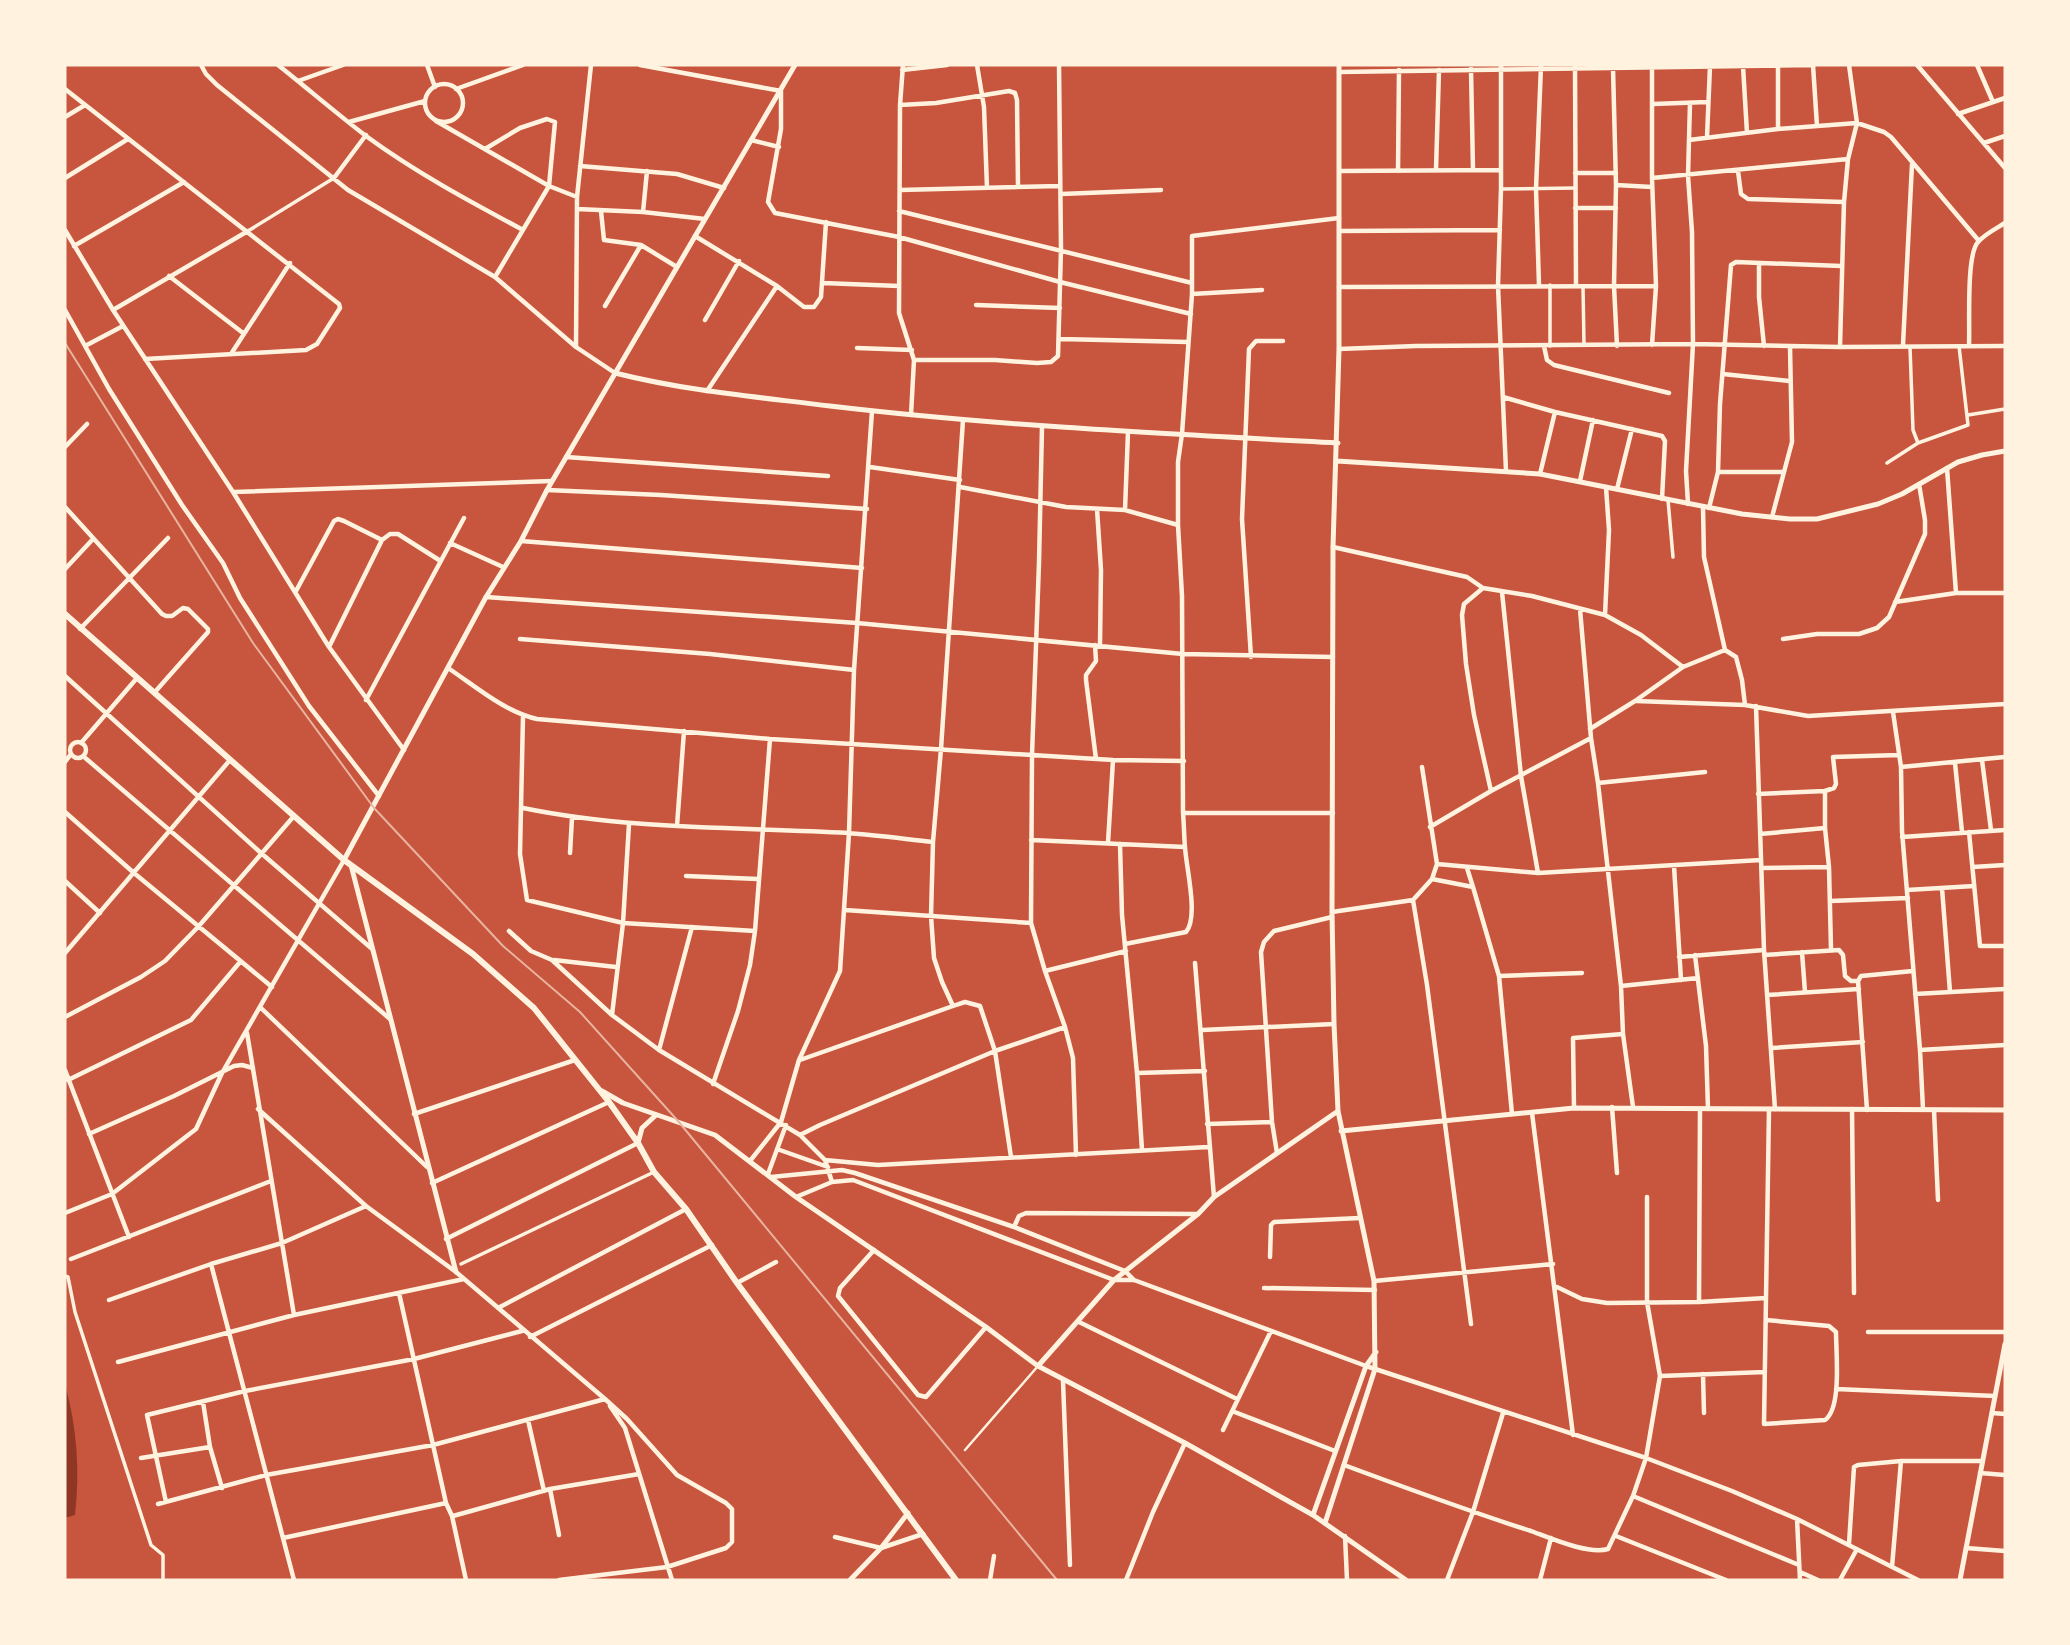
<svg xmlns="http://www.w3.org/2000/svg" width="2070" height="1645" viewBox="0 0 2070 1645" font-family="'Nunito Sans',sans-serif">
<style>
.water{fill:#8f3625}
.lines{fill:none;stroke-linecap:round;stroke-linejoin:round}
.service{stroke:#fff3e0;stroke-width:2.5}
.pedestrian{stroke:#fff3e0;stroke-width:3.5}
.minor{stroke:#fff3e0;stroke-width:4.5}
.tertiary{stroke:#fff3e0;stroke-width:5}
.secondary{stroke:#fff3e0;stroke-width:6}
.tram{stroke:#e9b49f;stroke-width:2}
</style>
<rect width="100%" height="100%" fill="#c8553d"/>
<!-- water -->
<path class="water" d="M65,1384C77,1428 80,1470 75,1515L65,1518Z"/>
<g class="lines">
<!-- service -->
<path class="service" d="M965,1450L1038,1366"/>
<!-- pedestrian -->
<path class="pedestrian" d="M1501,189L1575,188
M248,231L334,178
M1583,286L1584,345
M1550,346V285
M1910,347L1913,430L1918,443
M1968,415L2005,409
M1887,463L1918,443L1968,425L1959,346
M1668,500L1673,557
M461,1264L654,1172
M65,1276L68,1277L75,1312L151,1545L163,1555V1580"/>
<!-- minor -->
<path class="minor" d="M201,65L206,74L217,85L348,190L495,277L576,347L615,373
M278,65C307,88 336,113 366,136C415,172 469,201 523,230
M427,65L435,87
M640,65L781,91V129L768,202L775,213L899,237L1060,282L1191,314
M903,65L900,105L899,313L914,360L911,415
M977,65L984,107L987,188
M1501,65V189L1498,286L1506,471
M1778,65V129
M1813,65L1817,126
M1917,65L2005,168
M1977,65L1993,102
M1575,66L1576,286
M1743,66L1747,133
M1652,67V178L1656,286L1652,345
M1613,68L1616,185L1614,286L1617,346
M1471,69L1473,170
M902,70L947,65
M1339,72L1814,65
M298,81L343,65
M425 103a19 19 0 1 1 38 0a19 19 0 1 1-38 0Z
M65,89L339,304L340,308L317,344L306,350L145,359
M456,89L523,65
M1653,104L1707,102
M900,105L936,103L1009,91L1015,93L1017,100L1018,187
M1958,114L2005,98
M65,117L85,105
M436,121L549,186L577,197
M349,122L425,101
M1707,137L1710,66
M751,140L779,147
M1689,140L1778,129L1857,123L1884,132L1891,137L1979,241
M1984,143L2005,136
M485,149L520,128L547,119L555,122L549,186L495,277
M580,166L677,174L724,188
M1436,170L1439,70
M1340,171L1501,170
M1398,171L1399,70
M1738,171L1741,194L1748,199L1844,202
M1575,173H1616
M65,178L128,139
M334,178L366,135
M1652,178L1848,159
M1616,185L1652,187
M900,190L1060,186
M1061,194L1161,190
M1575,208H1616
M577,209L643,212L705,219
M601,211L604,240L641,245L677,267
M899,211L1192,283
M643,212L647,171
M65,230L113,310L233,492L329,647L404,750
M1340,231L1500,230
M695,236L777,286L804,307H814L821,297L826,222
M74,246L184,182
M1759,263V297L1764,346
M169,276L243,333
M823,283L899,286
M1539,285L1536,189L1541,66
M1339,287L1656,286
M1192,294V236L1339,218
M976,305L1060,308
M605,306L641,245
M65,310L109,389L182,505L223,563L240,598L309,706L379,796
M113,310L248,231
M705,320L739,261
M1060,339L1188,342
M1903,345L1912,164
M1969,345C1970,324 1966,255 1978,242C1985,234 1997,228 2005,223
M85,346L123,326
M1544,346L1547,360L1554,365L1669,393
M576,347L577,197L591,65
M1840,347L1844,202L1848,159L1857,123L1849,65
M857,348L912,350
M1339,349L1416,346L1693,344L1840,347L2005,346
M231,354L290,263
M914,360H995L1037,363L1051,362L1058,356L1061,249L1059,65
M1723,374L1789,381
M707,391L777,286
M1503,397L1555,412L1662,436L1665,441L1662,499
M1042,427L1039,563L1032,755L1031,923L1045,971L1065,1027L1073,1058L1076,1155
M65,447L87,424
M566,457L828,476
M870,467L960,480
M1947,468L1956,593
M1718,472H1783
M1540,474L1555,412
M1580,481L1593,420
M960,487L1066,507L1125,510L1178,525
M1617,489L1632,429
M547,490L661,495L867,509
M234,492L552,481
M1688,504L1686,471L1693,344L1692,232L1688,176L1690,103
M65,507L162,614L166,616H172L183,608L188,609L208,629V632L154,693
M1703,507L1704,557L1725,650
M1709,508L1718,472L1720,404L1731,265L1736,262L1841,266
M1097,509L1101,570L1100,645
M1125,510L1128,432
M1772,517L1792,442L1790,347
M521,541L862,568
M450,543L503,567
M1333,547L1467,577L1483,588L1532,596L1605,615L1641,635L1683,667
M65,569L93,539
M1483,588L1464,604L1462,615L1466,664L1474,715L1491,791
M296,591L334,521L338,519L344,521L382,540
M1502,592L1521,776L1538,873
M486,597L857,623L1183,654L1333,657
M1895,602L1956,593H2005
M1580,609L1591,738L1598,783L1621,986L1623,1034L1633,1107
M1605,615L1609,530L1606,487
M80,629L168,538
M520,639L710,654L854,670
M1783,639L1817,634H1859L1877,628L1889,617L1925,534V520L1919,484
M1095,645L1096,661L1086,675V680L1096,759
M329,647L382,540L390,534H398L439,560
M1251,657L1242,519L1249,349L1256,341H1283
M448,668C475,686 505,712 537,719L770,739L1113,760L1184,761
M65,676L261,853L371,948
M366,700L464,518
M1636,701L1745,705
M1756,706L1764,950L1775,1109
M1893,712L1901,767L1902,831L1920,1050L1923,1109
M523,716L520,854L527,900L623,923L612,1015
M1590,729L1635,701L1683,667L1725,650L1736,657L1742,680L1745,705L1808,716L2005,704
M70 750a8 8 0 1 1 16 0a8 8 0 1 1-16 0Z
M81,743L137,678
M83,756L390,1019
M1982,760L1991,830
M65,762L71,754
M1955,763L1962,832
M1422,767L1437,864
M1901,767L2005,757
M1598,783L1705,772
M1825,791L1834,788L1836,784L1833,757L1899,755
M1758,794L1825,791V828L1829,867L1761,868
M523,808C630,830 739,827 848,833C876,835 905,839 933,842
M65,812L134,873L272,987
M1183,813H1333
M629,824L623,923L755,931
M677,826L684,731
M1430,827L1491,791L1591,738
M1969,832L1980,946H2005
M1760,834L1825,828
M1902,837L2005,830
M1031,840L1185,847
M1108,843L1113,760
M1120,844L1122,915L1137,1073L1142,1150
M570,853L572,818
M1437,864L1538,873L1761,860
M1674,866L1681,980
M1829,867L1831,949
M1973,867L2005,865
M1467,868L1473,887
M686,876L758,879
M1432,879L1473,887L1499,976L1512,1114
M65,881L100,913
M1942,888L1950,992
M1907,890L1974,886
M1413,900L1427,985L1471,1324
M1830,901L1908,898
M845,910L1031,923
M1332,912L1413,900L1432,879L1437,864
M509,931L531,951L552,960L612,1015L659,1050L800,1135L825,1160L832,1182
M1125,944L1186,932C1199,917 1186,867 1185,847C1184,836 1184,824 1183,813L1182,596L1178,525V462L1182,434L1192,294L1262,290
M1802,952L1805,992
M65,953L230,760
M1695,955L1706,1046L1708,1109
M1764,955L1839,950L1843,955L1845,976L1851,981H1858
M1679,957L1764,950
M554,960L616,967
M1195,963L1214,1197
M1045,971L1126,951
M1499,976L1582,973
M1621,986L1698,978
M1915,994L2005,989
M1767,995L1859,989
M953,1006L942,982L934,958L931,916L933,842L941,749L963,420
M261,1008L427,1167
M65,1017L141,977L165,961L198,927L294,816
M1202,1030L1334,1024
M247,1033L294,1315
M1772,1048L1863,1042
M659,1050L692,927
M1920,1050L2005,1045
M800,1060L953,1006L965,1002L980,1006L995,1051L1011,1157
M65,1070L129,1237
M1137,1073L1205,1071
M68,1080L191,1020L240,962
M713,1084L738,1011L750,965L755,931L770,739
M1612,1107L1617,1173
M1574,1108L1573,1038L1623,1034
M258,1109L366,1206L456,1272L605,1399L627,1419L677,1475L726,1503L732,1509V1542L726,1548L667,1567L559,1580
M1852,1109L1854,1293
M1867,1110L1858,981L1861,976L1913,971
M1934,1110L1938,1200
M1532,1113L1573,1435
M414,1114L575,1060
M1207,1124L1272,1122
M89,1134L174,1096L234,1066L242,1065L253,1068
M800,1135L820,1125L995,1051L1065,1027
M777,1149L828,1167
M1277,1153L1272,1122L1261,952L1264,942L1274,931L1332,917
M825,1160L878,1165L1208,1147
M750,1161L781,1122L799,1060L840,971L849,833L854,670L872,411
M768,1174L786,1125
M771,1177L842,1170L855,1173L1014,1227L1125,1271L1134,1280
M432,1183L609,1102
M796,1197L832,1182L853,1180L1114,1280H1134L1366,1366L1646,1458L1732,1491L1797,1519L1918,1580
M65,1213L112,1194L196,1129L222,1073L344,860
M1014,1227L1019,1216L1026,1213L1197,1214
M446,1239L638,1143
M874,1250L840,1288L838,1296L918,1395L926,1397L986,1327
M1270,1257L1271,1225L1274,1222L1360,1218
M71,1259L271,1181
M211,1264L294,1580
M1374,1281L1553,1264
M737,1283L776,1262
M1557,1287L1582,1299L1607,1303L1699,1302L1766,1298
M1264,1288L1375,1290
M399,1293L446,1503L452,1516L466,1580
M109,1300L211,1264L282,1243L366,1206
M1699,1302L1700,1109
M498,1308L686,1209
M1766,1320L1829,1326L1836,1332C1836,1353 1842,1408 1825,1420L1764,1424L1769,1109
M1079,1322L1237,1399
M1868,1332H2005
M530,1337L712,1245
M118,1362L294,1315L464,1279
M1703,1374L1704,1413
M1660,1376L1765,1372
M1063,1381L1070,1565
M1836,1389L1995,1396
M203,1402L210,1447L222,1488
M610,1406L625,1428L672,1580
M1232,1411L1335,1451
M1992,1413L2005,1414
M528,1420L544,1491
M1223,1430L1271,1331
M141,1458L210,1447
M1344,1465C1406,1488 1468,1511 1531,1531C1550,1538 1589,1555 1608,1549L1633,1496L1646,1458L1660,1376L1647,1302V1197
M1980,1473L2005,1475
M550,1489L559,1535
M1633,1496L1799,1565
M166,1502L147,1415L245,1391L414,1359L522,1331
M158,1504L266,1475L433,1445L605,1399
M453,1516L550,1489L639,1474
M1797,1519L1800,1580
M1345,1536L1347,1580
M1616,1536L1726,1580
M835,1537L881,1548
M283,1538L446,1503
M1849,1544L1854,1467L1858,1465L1901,1461H1982
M1966,1548L2005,1551
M1892,1567L1901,1461
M1800,1572L1818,1580
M990,1580L994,1556
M1126,1580L1153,1512L1185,1443
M1447,1580L1473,1512L1503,1413
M1540,1580L1551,1538
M1840,1580L1857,1549"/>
<!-- tertiary -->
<path class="tertiary" d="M615,373C686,391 758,397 830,406C999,426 1168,434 1338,443
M1337,461L1540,474L1742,514L1790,519H1817L1878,504L1902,494L1958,462L1982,455L2005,451
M344,860L486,597L521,541L547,490L795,65
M351,865L456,1272
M602,1091L623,1103L715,1135L796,1197L986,1327L1038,1366L1185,1443L1313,1515L1406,1580
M1341,1131L1574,1108L2005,1110
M638,1143L642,1128L656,1115
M1038,1366L1114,1280L1198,1214L1214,1197L1338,1111
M1313,1515L1366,1366L1376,1352
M1325,1523L1375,1369L1374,1281L1338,1111L1334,1024L1332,912L1333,547L1339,349V65
M881,1548L923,1534
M850,1580L881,1548L908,1513
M1960,1580L2005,1344"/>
<!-- secondary -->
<path class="secondary" d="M65,614L344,860L473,954L534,1008L609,1102L638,1143L654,1172L686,1209L737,1283L956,1580"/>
<!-- tram -->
<path class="tram" d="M65,343L253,643L374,808L503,946L580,1012L678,1121L1057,1580"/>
</g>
<!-- border -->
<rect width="2070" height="1645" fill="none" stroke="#fff3e0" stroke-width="133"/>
</svg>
